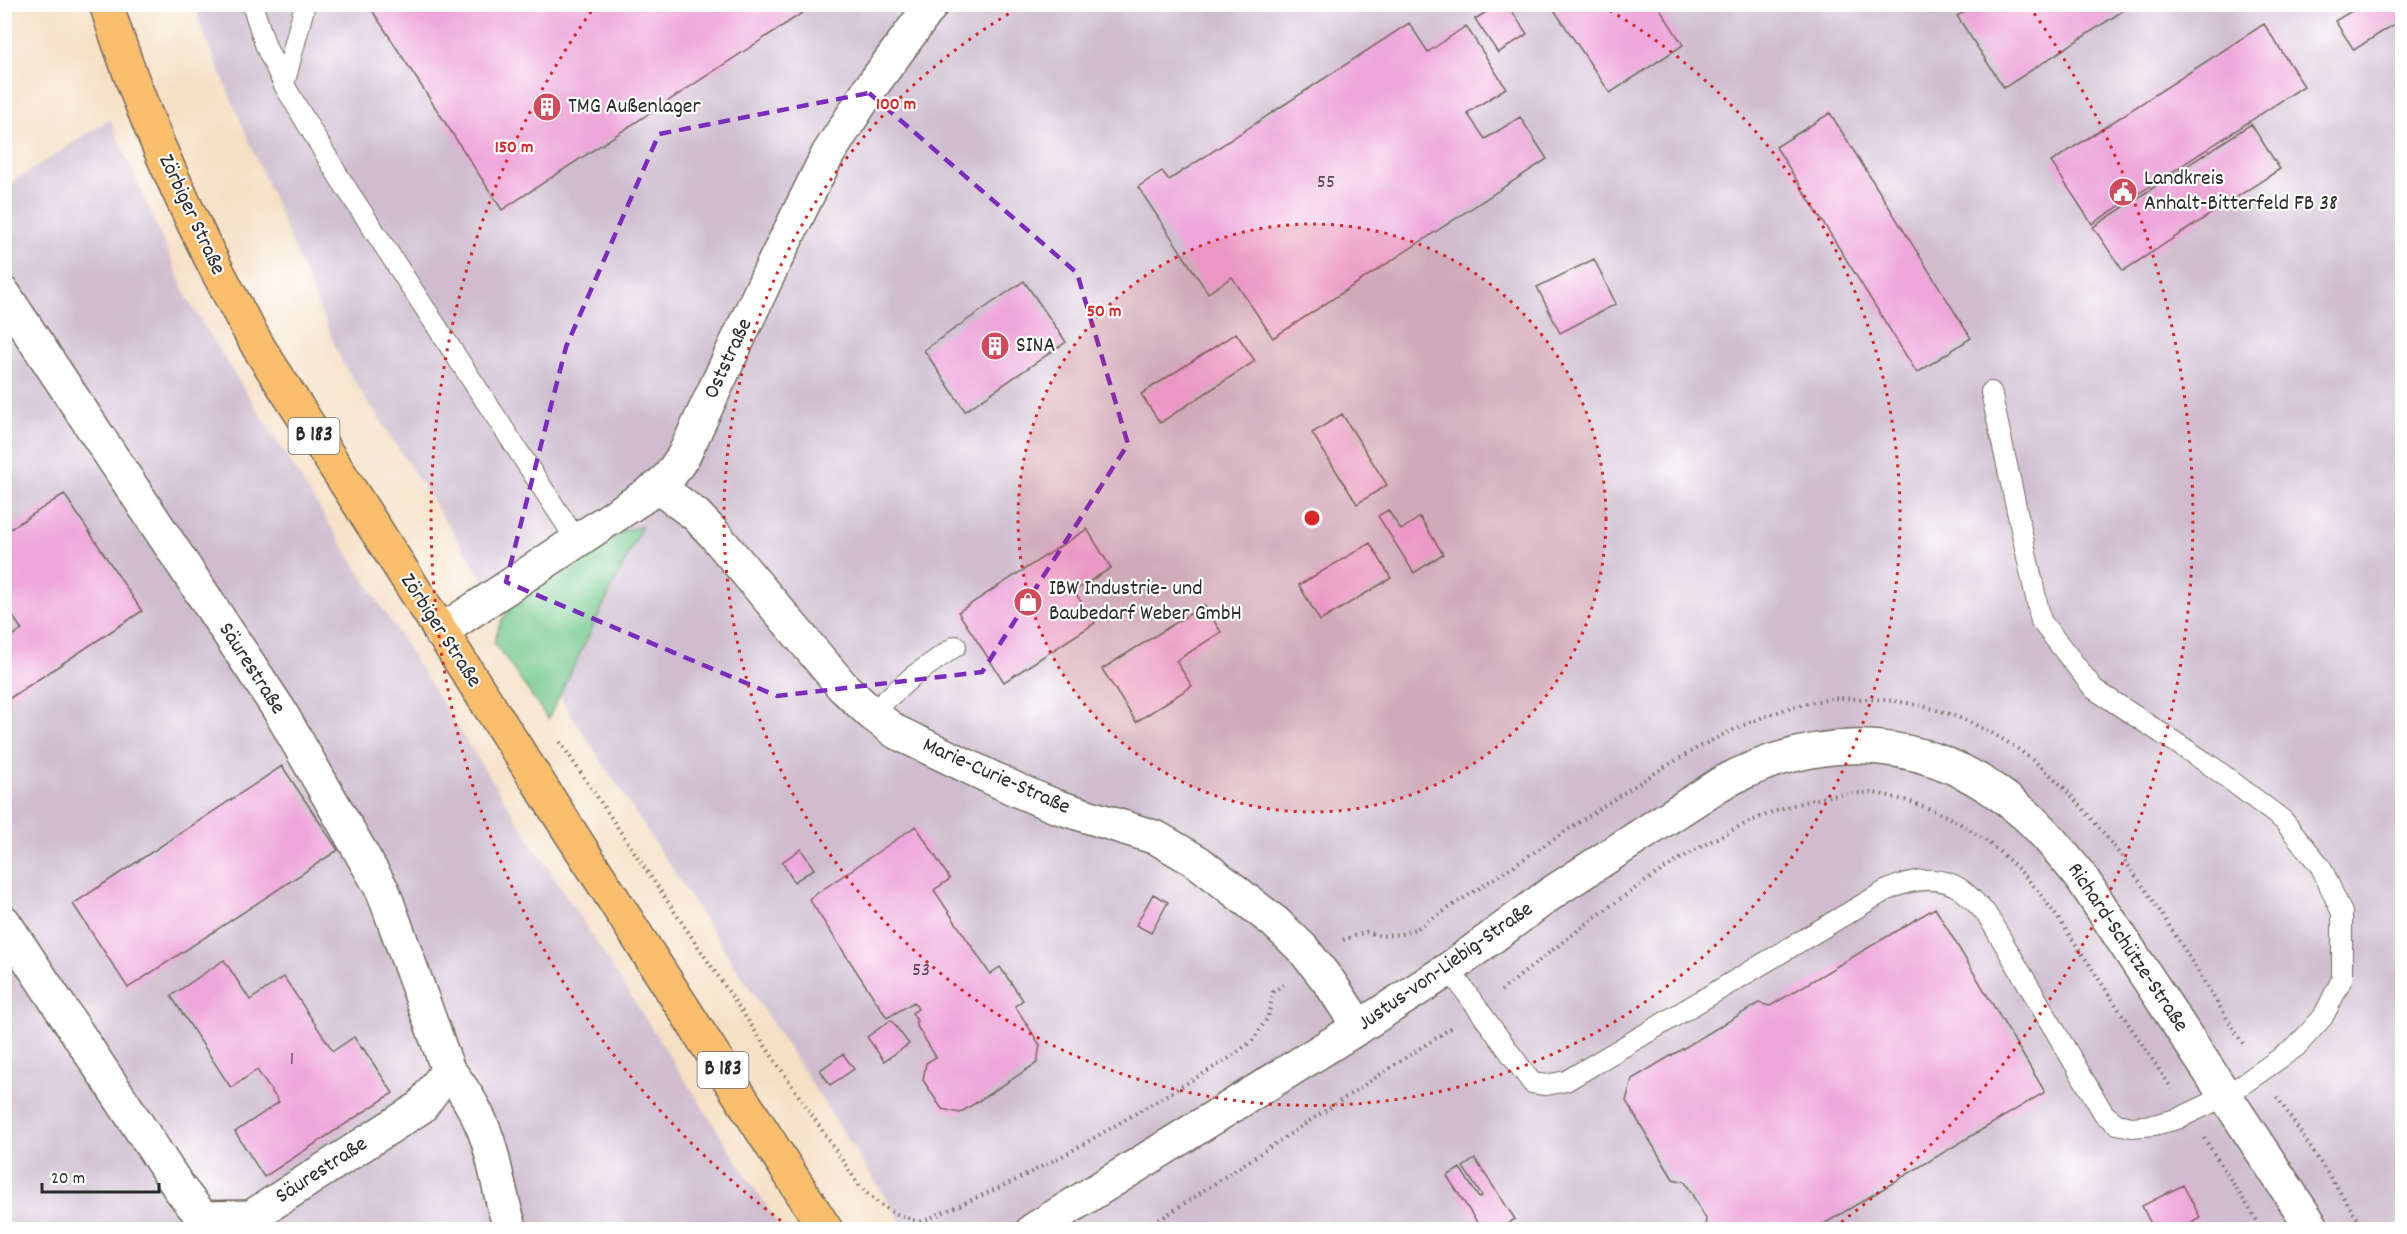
<svg xmlns="http://www.w3.org/2000/svg" width="2407" height="1234" viewBox="0 0 2407 1234" font-family="Dekko,sans-serif">
<style>
.industrial{fill:#cfbdcf}
.green{fill:#74c98c;stroke:#507a5c;stroke-width:1.5}
.building{fill:#eea7da}
.lines{fill:none;stroke-linecap:round;stroke-linejoin:round}
.service-casing{stroke:#726a61;stroke-width:22}
.minor-casing{stroke:#726a61;stroke-width:36}
.tertiary-casing{stroke:#726a61;stroke-width:36}
.primary-casing{stroke:#726a61;stroke-width:36}
.path{stroke:#726a61;stroke-width:4;stroke-dasharray:1.5 4.5;stroke-linecap:butt}
.service{stroke:#fff;stroke-width:20}
.minor{stroke:#fff;stroke-width:33}
.tertiary{stroke:#fff;stroke-width:33}
.primary{stroke:#f9be6d;stroke-width:33}
.marked{fill:none;stroke:#7b2cbf;stroke-width:4.5;stroke-dasharray:12 8;stroke-linejoin:round}
.ring{fill:none;stroke:#d62828;stroke-width:3;stroke-dasharray:3 6}
.labels{text-anchor:middle;dominant-baseline:central;stroke-width:4.5;stroke-linejoin:round;paint-order:stroke}
.number-label{font-size:20px;fill:#5c4a57}
.shield{fill:#fff;stroke:#6b6b6b;stroke-width:1.5}
.shield-label{font-size:21px;font-weight:bold;fill:#2b2b2b}
.poi-label{font-size:22px;fill:#2b2b2b;stroke:#fff;text-anchor:start}
.street-label{font-size:22px;fill:#2b2b2b;stroke:#fff}
.centre{fill:#d62828;stroke:#fff;stroke-width:3}
.ring-label{font-size:18px;text-anchor:middle;font-weight:bold;fill:#d62828;stroke:#fff;stroke-width:4.5;stroke-linejoin:round;paint-order:stroke}
</style>
<rect width="100%" height="100%" fill="#fff"/>
<filter id="ink" filterUnits="userSpaceOnUse"><feTurbulence type="fractalNoise" baseFrequency=".0167" numOctaves="2"/><feDisplacementMap in="SourceGraphic" scale="12" xChannelSelector="R" yChannelSelector="G"/><feConvolveMatrix kernelMatrix="1 2 1 2 8 2 1 2 1" color-interpolation-filters="sRGB"/></filter>
<filter id="wash" filterUnits="userSpaceOnUse"><feTurbulence type="fractalNoise" baseFrequency=".008" numOctaves="4" result="noise"/><feDisplacementMap in="SourceGraphic" scale="24" xChannelSelector="R" yChannelSelector="G"/><feGaussianBlur stdDeviation="1.35" result="paint"/><feColorMatrix in="noise" values="0 0 0 0 0 0 0 0 0 0 0 0 0 0 0 0 0 1.4 0 .05"/><feComposite in="paint" operator="in"/></filter>
<g filter="url(#wash)">
<rect width="100%" height="100%" fill="#f5e0c5"/>
<!-- industrial -->
<path class="industrial" d="M197,5H2402V1229H906L342,362L199,22Z
M110,119L190,303L456,725L781,1229L5,1230V187Z"/>
<!-- green -->
<path class="green" d="M642,526L548,719L494,642L501,621L514,604L626,530Z"/>
<g id="blocks">
<!-- building -->
<path class="building" d="M368,4H816L502,210Z
M1550,4H1657L1683,45L1610,93Z
M2352,4H2402V19L2354,50L2335,21L2355,9Z
M1497,5H1508L1527,34L1498,53L1475,19Z
M1975,5H2132L2004,88L1957,16Z
M1409,23L1428,52L1466,26L1506,88L1467,113L1485,139L1520,117L1547,159L1273,338L1232,277L1208,293L1138,187L1162,171L1169,180Z
M2264,24L2304,86L2092,224L2051,162Z
M1830,113L1971,338L1917,373L1776,147Z
M2251,124L2280,169L2123,271L2093,227Z
M1594,259L1616,304L1560,333L1537,287Z
M1024,281L1066,342L965,411L924,350Z
M1236,333L1255,361L1160,423L1141,394Z
M1342,414L1387,485L1357,504L1312,433Z
M64,494L142,611L4,702V641L22,630L4,603V533Z
M1388,510L1401,530L1420,517L1443,554L1414,573L1378,516Z
M1087,529L1111,568L1074,591L1095,623L1004,682L958,612Z
M1370,543L1391,578L1320,621L1299,585Z
M1204,605L1221,632L1176,661L1192,686L1136,722L1102,669Z
M282,766L338,850L128,988L73,904Z
M916,826L950,879L934,890L990,974L1000,967L1023,1000L1015,1006L1040,1045L1037,1063L960,1113L942,1109L923,1080L926,1063L936,1057L915,1023L917,1021L912,1013L918,1009L914,1002L887,1018L809,899Z
M801,849L814,869L794,882L782,862Z
M1153,894L1168,902L1151,933L1136,925Z
M1935,908L2045,1092L1814,1230H1714L1705,1226L1706,1219L1685,1182L1673,1179L1626,1101L1632,1079L1759,1003L1770,1006Z
M224,960L250,1000L284,977L333,1051L354,1037L362,1049L363,1048L393,1093L264,1177L235,1132L279,1102L257,1070L231,1088L171,996Z
M891,1020L909,1044L884,1061L867,1037Z
M843,1054L854,1069L830,1085L820,1070Z
M1475,1159L1515,1219L1498,1230H1482L1447,1176L1460,1168L1479,1198L1482,1196L1463,1167Z
M2183,1185L2200,1217L2178,1230H2154L2142,1206Z"/>
</g>
</g>
<g filter="url(#ink)">
<use href="#blocks" fill-opacity="0" stroke="#726a61" stroke-width="1.5"/>
<g class="lines">
<!-- service casing -->
<g class="service-casing">
<path id="service" d="M252,4L266,47L284,85L339,177L577,541
M284,85L305,4
M871,713L913,676L956,646
M1449,969L1532,1083L1546,1085L1566,1081L1885,891C1909,880 1938,873 1962,890C1971,897 1978,906 1986,913L2104,1114L2117,1124L2132,1127L2154,1125L2177,1119L2226,1096L2296,1047L2323,1017L2342,979V913L2321,867L2283,820L2210,765L2094,689L2041,621L1991,392"/>
</g>
<!-- minor casing -->
<g class="minor-casing">
<path id="minor" d="M4,294L278,708L383,891L448,1070C467,1093 484,1123 491,1152C498,1179 502,1204 511,1230
M658,487L696,515L714,534L843,687L871,713L896,732L1017,790L1055,806L1157,838L1198,862L1276,923L1303,949L1330,983L1359,1027
M440,632L658,487L669,477L684,455L770,271L828,154L871,87L932,4
M4,922L180,1189L203,1218L251,1217L421,1107L448,1070"/>
</g>
<!-- tertiary casing -->
<g class="tertiary-casing">
<path id="tertiary" d="M1033,1230L1359,1027L1449,969L1553,892L1720,784C1827,727 1934,734 2026,815C2047,834 2064,856 2081,877L2314,1230"/>
</g>
<!-- primary casing -->
<g class="primary-casing">
<path id="primary" d="M106,4C144,124 197,239 259,348L826,1230"/>
</g>
<!-- path -->
<path class="path" d="M560,742L859,1185C879,1206 892,1215 921,1222L926,1230
M1343,940L1366,932L1381,936L1401,934L1418,928C1472,893 1527,857 1581,821C1654,773 1743,711 1831,699C1841,697 1852,699 1862,699C1939,699 2011,734 2064,788C2137,864 2189,959 2245,1047
M1501,991C1596,916 1743,791 1870,793C1877,793 1885,795 1892,797C1938,807 1978,831 2013,864C2042,891 2064,928 2087,961C2115,1004 2144,1047 2172,1089
M2277,1097L2365,1230
M2204,1138L2263,1230
M921,1222L1014,1181L1070,1152L1228,1059L1253,1040L1268,1017L1273,992L1284,984
M1144,1230L1454,1026"/>
<!-- service -->
<use href="#service" class="service"/>
<!-- minor -->
<use href="#minor" class="minor"/>
<!-- tertiary -->
<use href="#tertiary" class="tertiary"/>
<!-- primary -->
<use href="#primary" class="primary"/>
</g>
</g>
<!-- marked area -->
<path class="marked" d="M869,93L1077,273L1128,444L982,672L777,696L506,582L566,347L659,134Z"/>
<!-- distance rings -->
<circle cx="1312" cy="518" r="294" fill="#d62828" fill-opacity=".12"/>
<g class="ring">
<circle cx="1312" cy="518" r="294"/>
<path d="M1602 6A588 588 0 1 1 1022 6"/>
<path d="M788 1226A881 881 0 0 1 595 6M2029 6A881 881 0 0 1 1836 1226"/>
</g>
<!-- icons -->
<defs>
<g id="building-disc" transform="scale(1.5)"><circle r="9.5" fill="#d1495b" stroke="#fff"/><path d="M-4-6H4V6H1V3H-1V6H-4ZM-2.5-4.3h1.7v1.8h-1.7ZM.8-4.3h1.7v1.8H.8ZM-2.5-1h1.7V.8h-1.7ZM.8-1h1.7V.8H.8Z" fill="#fff"/></g>
<g id="civic-disc" transform="scale(1.5)"><circle r="9.5" fill="#d1495b" stroke="#fff"/><path d="M-.6-6.5H3V-4.5H.6V-3L4-1V1h2V6H-6V1h2V-1L-.6-3ZM-1.2 2.5V6h2.4V2.5Z" fill="#fff"/></g>
<g id="shop-disc" transform="scale(1.5)"><circle r="9.5" fill="#d1495b" stroke="#fff"/><path d="M-5-2.5h2.3a2.7 3.5 0 0 1 5.4 0H5L5.5 6h-11ZM-1.5-2.5h3a1.5 2.3 0 0 0-3 0Z" fill="#fff"/></g>
</defs>
<g fill-rule="evenodd">
<use href="#building-disc" x="547" y="107"/>
<use href="#civic-disc" x="2123" y="192"/>
<use href="#building-disc" x="995" y="346"/>
<use href="#shop-disc" x="1028" y="602"/>
</g>
<g class="labels">
<!-- number labels -->
<g class="number-label">
<text x="1326" y="183">55</text>
<text x="921" y="971">53</text>
<text x="292" y="1060">1</text>
</g>
<!-- shield labels -->
<g class="shield">
<rect x="288.5" y="418" width="51" height="36" rx="4.5"/>
<rect x="697.5" y="1052" width="51" height="36" rx="4.5"/>
</g>
<g class="shield-label">
<text x="314" y="436">B 183</text>
<text x="723" y="1070">B 183</text>
</g>
<!-- poi labels -->
<g class="poi-label">
<text x="568" y="107">TMG Außenlager</text>
<text x="2144" y="179">Landkreis<tspan x="2144" dy="25">Anhalt-Bitterfeld FB 38</tspan></text>
<text x="1016" y="346">SINA</text>
<text x="1049" y="589">IBW Industrie- und<tspan x="1049" dy="25">Baubedarf Weber GmbH</tspan></text>
</g>
<!-- street labels -->
<g class="street-label">
<text transform="translate(191 215) rotate(65)">Zörbiger Straße</text>
<text transform="translate(729 359) rotate(-65)">Oststraße</text>
<text transform="translate(440 631) rotate(57)">Zörbiger Straße</text>
<text transform="translate(251 669) rotate(57)">Säurestraße</text>
<text transform="translate(996 777) rotate(24)">Marie-Curie-Straße</text>
<text transform="translate(2127 948) rotate(56)">Richard-Schütze-Straße</text>
<text transform="translate(1446 967) rotate(-35)">Justus-von-Liebig-Straße</text>
<text transform="translate(322 1171) rotate(-33)">Säurestraße</text>
</g>
</g>
<circle cx="1312" cy="518" r="9" class="centre"/>
<g class="ring-label">
<text x="896" y="109">100 m</text>
<text x="514" y="152">150 m</text>
<text x="1104" y="316">50 m</text>
</g>
<!-- margin -->
<rect width="2407" height="1234" fill="none" stroke="#fff" stroke-width="24"/>
<!-- scale -->
<path d="M42 1183v9h117v-9" fill="none" stroke="#2b2b2b" stroke-width="3"/>
<text x="51" y="1183" font-size="18" fill="#2b2b2b" stroke="#ffffff" stroke-width="4.5" paint-order="stroke">20 m</text>
</svg>
